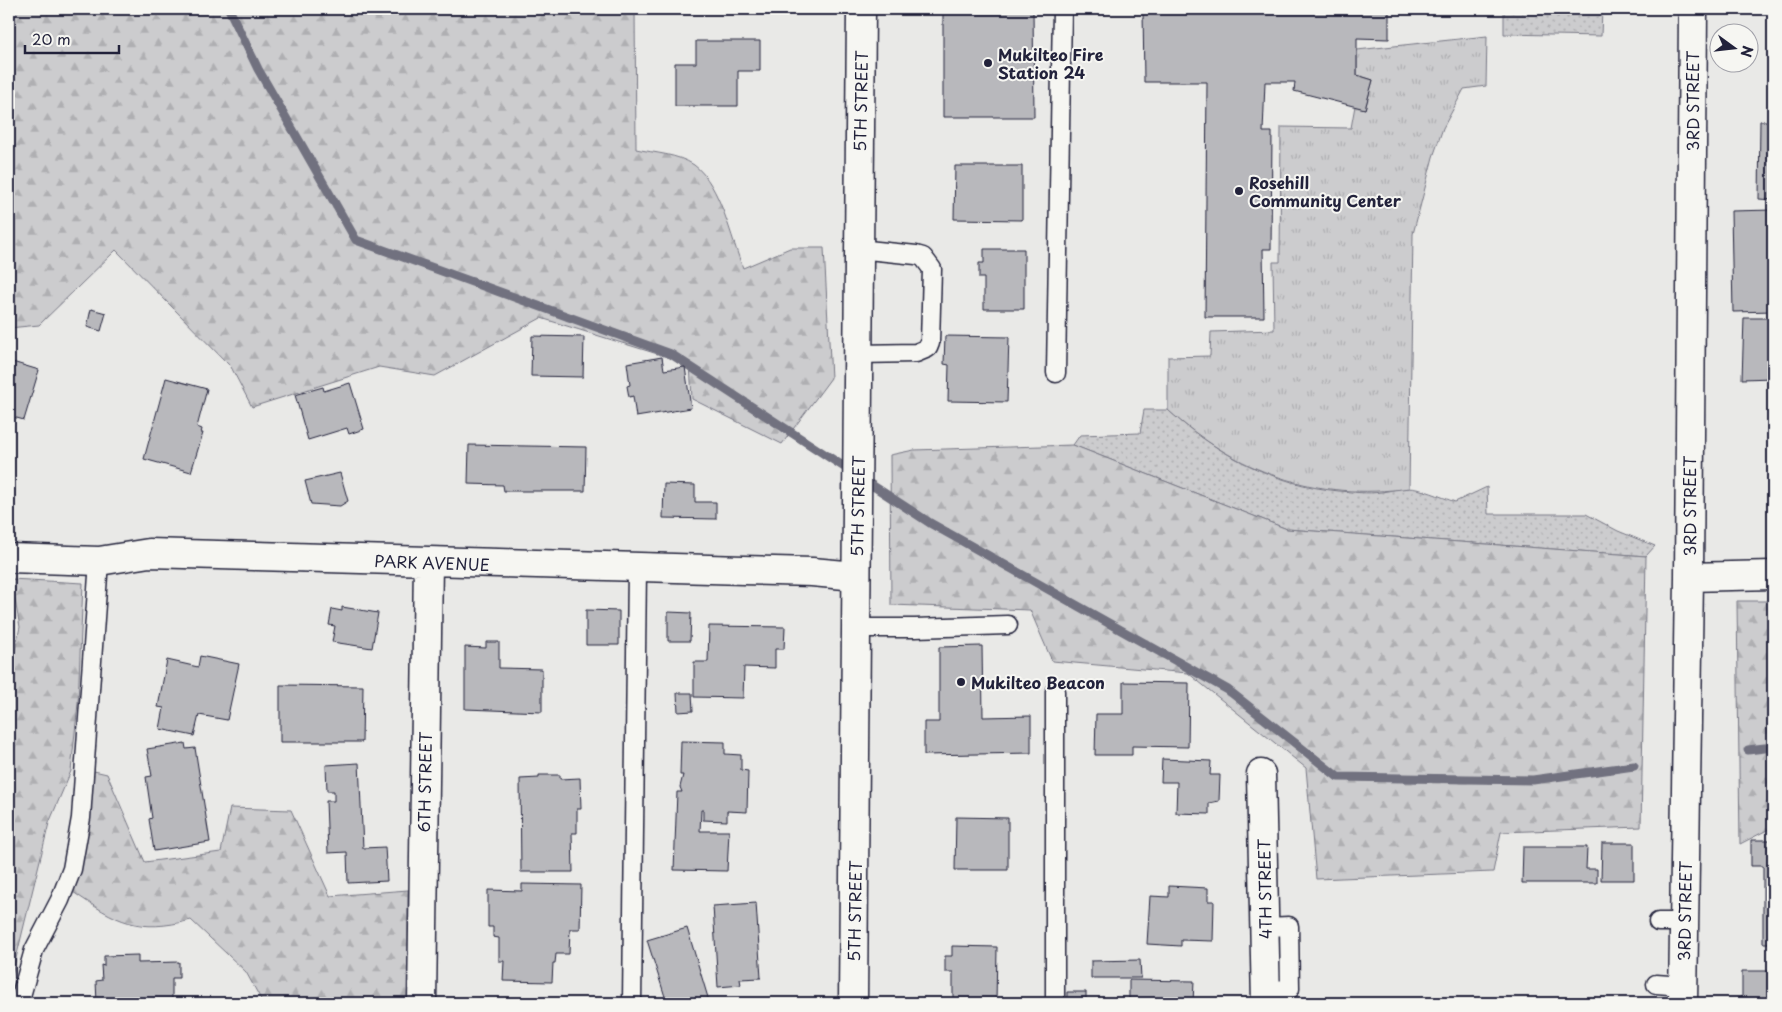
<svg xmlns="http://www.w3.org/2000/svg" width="1782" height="1012" viewBox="0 0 1782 1012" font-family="'Playpen Sans',sans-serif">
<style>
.grass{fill:url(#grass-dots);stroke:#777784}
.forest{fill:url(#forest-firs);stroke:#777784}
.park{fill:url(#park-tufts);stroke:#777784}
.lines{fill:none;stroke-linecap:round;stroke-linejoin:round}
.stream{stroke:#71717f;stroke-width:9}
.building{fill:#b8b8bc;stroke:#22223b}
.service-casing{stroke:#22223b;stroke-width:21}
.minor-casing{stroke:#22223b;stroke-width:31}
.secondary-casing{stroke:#22223b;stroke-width:31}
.service{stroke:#f6f6f2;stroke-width:18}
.minor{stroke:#f6f6f2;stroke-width:28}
.secondary{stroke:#f6f6f2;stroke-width:28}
.poi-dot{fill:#22223b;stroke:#f6f6f2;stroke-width:2}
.labels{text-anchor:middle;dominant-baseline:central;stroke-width:4;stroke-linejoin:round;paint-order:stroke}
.poi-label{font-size:16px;font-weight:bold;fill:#22223b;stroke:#f6f6f2;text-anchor:start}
.street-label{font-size:16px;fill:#22223b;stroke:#f6f6f2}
</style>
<defs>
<pattern id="grass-dots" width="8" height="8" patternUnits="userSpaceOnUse" patternTransform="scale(1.25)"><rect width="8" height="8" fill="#ccccce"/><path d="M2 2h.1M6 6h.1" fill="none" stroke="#afafb2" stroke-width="1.8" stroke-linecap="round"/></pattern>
<pattern id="forest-firs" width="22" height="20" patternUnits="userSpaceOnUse" patternTransform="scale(1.25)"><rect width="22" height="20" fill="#ccccce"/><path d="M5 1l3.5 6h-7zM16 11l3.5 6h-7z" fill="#afafb2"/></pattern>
<pattern id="park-tufts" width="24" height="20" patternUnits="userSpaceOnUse" patternTransform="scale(1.25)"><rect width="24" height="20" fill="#ccccce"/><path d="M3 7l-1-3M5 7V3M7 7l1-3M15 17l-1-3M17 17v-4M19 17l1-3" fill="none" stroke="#afafb2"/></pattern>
</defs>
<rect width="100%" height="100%" fill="#e9e9e7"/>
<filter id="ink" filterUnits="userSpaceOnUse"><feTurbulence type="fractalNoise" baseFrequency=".02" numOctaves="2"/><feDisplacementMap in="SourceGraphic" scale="10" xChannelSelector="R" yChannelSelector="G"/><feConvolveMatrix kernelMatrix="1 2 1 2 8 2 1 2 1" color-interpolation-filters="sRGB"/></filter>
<g filter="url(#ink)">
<!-- grass -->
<path class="grass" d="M1504,9H1602L1601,36L1504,34Z
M1144,410H1168C1215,453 1274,485 1339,491C1352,492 1368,494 1381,492C1390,491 1399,488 1407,488C1422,488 1441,497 1455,502L1487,487L1488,514H1586L1618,531L1655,546L1646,556L1287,529L1073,445L1080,435L1140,433Z"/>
<!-- forest -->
<path class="forest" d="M9,9H635L636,149C654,153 678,154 694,165C721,185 731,239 743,268L790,248H824L831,378L782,444L692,399L690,364L541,318L435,376L379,367L252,407L231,367L116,250L39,325L9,328Z
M1073,445L1287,529L1646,556L1641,827L1501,832L1493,872L1316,879L1306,768L1188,673L1052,661L1030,610L891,605L890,455L914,450Z
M11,579L83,583L78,703L71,771L49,823L9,987V678L20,627Z
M1737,601H1773V827L1740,844Z
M94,771L107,774L145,862L221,852L230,808L291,810L330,896L408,890V1003H263L246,972L191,920C138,934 117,922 73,892L85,844Z"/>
<!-- park -->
<path class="park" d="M1487,36L1486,86L1464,89L1443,128L1433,157L1413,234L1409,488C1317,502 1235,471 1168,410V357L1210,356L1211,332L1274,330L1273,262H1280L1281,127L1351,128L1355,106L1365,109L1373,80L1357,75V50Z"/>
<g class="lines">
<!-- stream -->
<path class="stream" d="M229,9L258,69L356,240L671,354L930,523L1228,690L1338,777L1533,780L1634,766
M1748,750L1773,747"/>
</g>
<!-- building -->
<path class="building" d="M943,9H1033L1034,117H943Z
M1143,9H1389V39L1357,38V75L1373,80L1365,109L1294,91L1295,82H1265L1263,132H1272L1271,249H1263L1264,317H1205L1207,82H1144Z
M696,41H760V71H738V106H675V63H696Z
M1760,121H1773V200L1759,199Z
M955,166H1022V220L954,219Z
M1773,210V311L1733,312L1731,211Z
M984,249H1024V309H984V278H979V263H984Z
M91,309L106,313L101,331L87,327Z
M1744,318H1773V378L1742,379Z
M532,336L584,337L583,377L531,376Z
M945,336L1009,337L1007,402L948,401L949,365L944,364Z
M662,357L664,370L685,367L691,408L636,417L633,396L629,397L627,386L630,385L627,363Z
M9,361L39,370L24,420L9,416Z
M166,378L207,389L197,427L202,429L201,433H203L191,472L144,459Z
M350,383L364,429L349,434L347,428L308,440L295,395L323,387L324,391Z
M469,445L586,447L585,491H504L503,485L468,484Z
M340,473L348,501L340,506L311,504L305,481Z
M664,484L695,485V502H716V519L663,518Z
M342,607L378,613L372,648L332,642L335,626L329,625L332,609L342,611Z
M586,610L619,611V645H586Z
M668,612L691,613L690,641H668Z
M709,626L785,627L784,649H775V668L744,667L743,698L694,697V662H708Z
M486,642H499V668L542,669V712L465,709V647L486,648Z
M982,646L983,717L1031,716V753L924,755V722H939V647Z
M200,656L239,664L227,720L199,715L194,736L160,729L164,708L158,707L167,660L198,667Z
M1123,682L1189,683L1188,747L1132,746V755H1095L1096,714H1123Z
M280,685L363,686L362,742H280Z
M677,693H692L693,711L678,712Z
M681,741L725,742V754L741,755V770L748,771L747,812L727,811V821L703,820V810H701L700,831H729L727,871L674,870L677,792H682L680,787L683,775H680Z
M185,743L186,749L195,748L210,842L154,851L149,819L152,818L146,777L152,776L147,749Z
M1162,759L1211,761L1210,775H1220L1219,801L1209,803V814L1176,813L1177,782H1161Z
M359,763L363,848L385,847L387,881L348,883L347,852L328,853L326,801H334V791H327L326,765Z
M539,775H560V779L580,778L581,809H577V833H572L573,872H521L520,779L539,778Z
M956,817L1008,818V870H955Z
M1751,840H1773V943H1763V866H1751Z
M1602,843H1634V880H1601Z
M1523,847H1587L1586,869H1597V883H1522Z
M522,884L581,885L580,929H570L569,954H556L555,963H553L552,982L503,981L504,961H499V938L493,937V927H488V890L522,891Z
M1169,886L1208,888V901H1214L1213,941L1181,940V946L1147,944L1150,896L1169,897Z
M756,903L761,978L740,979L741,985L718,987L713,906Z
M687,928L709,1001L700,1003H667L647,940Z
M952,946L997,947L996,1003H953V972H945V956H952Z
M138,955V963L179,962V978H172V1003H97L96,981L102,980L101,965L104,966V956Z
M1140,960L1141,978H1091V961Z
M1742,971H1773V1003H1742Z
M1129,980L1194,981L1193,1003H1129Z
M1067,992H1086V1003H1067Z
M499,1002L567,1003H499Z"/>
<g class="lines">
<!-- service casing -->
<g class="service-casing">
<path id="service" d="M858,249L916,255L923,257L932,269L930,343L928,348L916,353L858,354
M1056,373L1062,9
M857,628H915L1008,625
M1658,922H1684
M1656,984L1683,986
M1266,990L1290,989L1289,926L1266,927
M19,1003L34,950L60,900L72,869L81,818L99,561
M632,1003L637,568
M1055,1003V691"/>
</g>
<!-- minor casing -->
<g class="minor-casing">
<path id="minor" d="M9,558L99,561L149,553L812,572L856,576
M1689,577L1773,575
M1261,774L1266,1003
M422,1003L428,562
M1683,1003L1689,577L1693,9"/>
</g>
<!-- secondary casing -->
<g class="secondary-casing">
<path id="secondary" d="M853,1003L861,9"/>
</g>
<!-- service -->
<use href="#service" class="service"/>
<!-- minor -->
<use href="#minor" class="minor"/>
<!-- secondary -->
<use href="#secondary" class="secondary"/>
</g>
</g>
<!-- markers -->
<g class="poi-dot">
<circle cx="988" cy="63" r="5"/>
<circle cx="1239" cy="191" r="5"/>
<circle cx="961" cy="682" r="5"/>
</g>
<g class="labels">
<!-- poi labels -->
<g class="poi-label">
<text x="998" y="54">Mukilteo Fire<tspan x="998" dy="18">Station 24</tspan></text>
<text x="1249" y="182">Rosehill<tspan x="1249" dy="18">Community Center</tspan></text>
<text x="971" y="682">Mukilteo Beacon</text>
</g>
<!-- street labels -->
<g class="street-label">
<text transform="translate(860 101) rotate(-89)">5TH STREET</text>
<text transform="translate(1692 101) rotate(-90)">3RD STREET</text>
<text transform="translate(857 506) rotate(-89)">5TH STREET</text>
<text transform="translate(1689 506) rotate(-90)">3RD STREET</text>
<text transform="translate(432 562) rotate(2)">PARK AVENUE</text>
<text transform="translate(424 782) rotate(-89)">6TH STREET</text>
<text transform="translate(1264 889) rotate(-91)">4TH STREET</text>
<text transform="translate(854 911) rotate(-89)">5TH STREET</text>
<text transform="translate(1684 911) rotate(-89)">3RD STREET</text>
</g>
</g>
<!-- margin -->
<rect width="1782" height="1012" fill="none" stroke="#f6f6f2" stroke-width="30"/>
<rect x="15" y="15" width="1752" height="982" fill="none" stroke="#22223b" stroke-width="2" filter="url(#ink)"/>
<!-- north arrow -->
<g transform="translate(1734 48) rotate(105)"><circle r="24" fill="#f6f6f2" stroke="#a1a1a9"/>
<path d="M0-4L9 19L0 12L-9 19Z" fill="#22223b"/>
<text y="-8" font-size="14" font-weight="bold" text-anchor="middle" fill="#22223b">N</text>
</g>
<!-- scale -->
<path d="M25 45v8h94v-8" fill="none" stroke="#22223b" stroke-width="2.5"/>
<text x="32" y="45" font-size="15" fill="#22223b" stroke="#f6f6f2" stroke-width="4" paint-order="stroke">20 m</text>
</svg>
